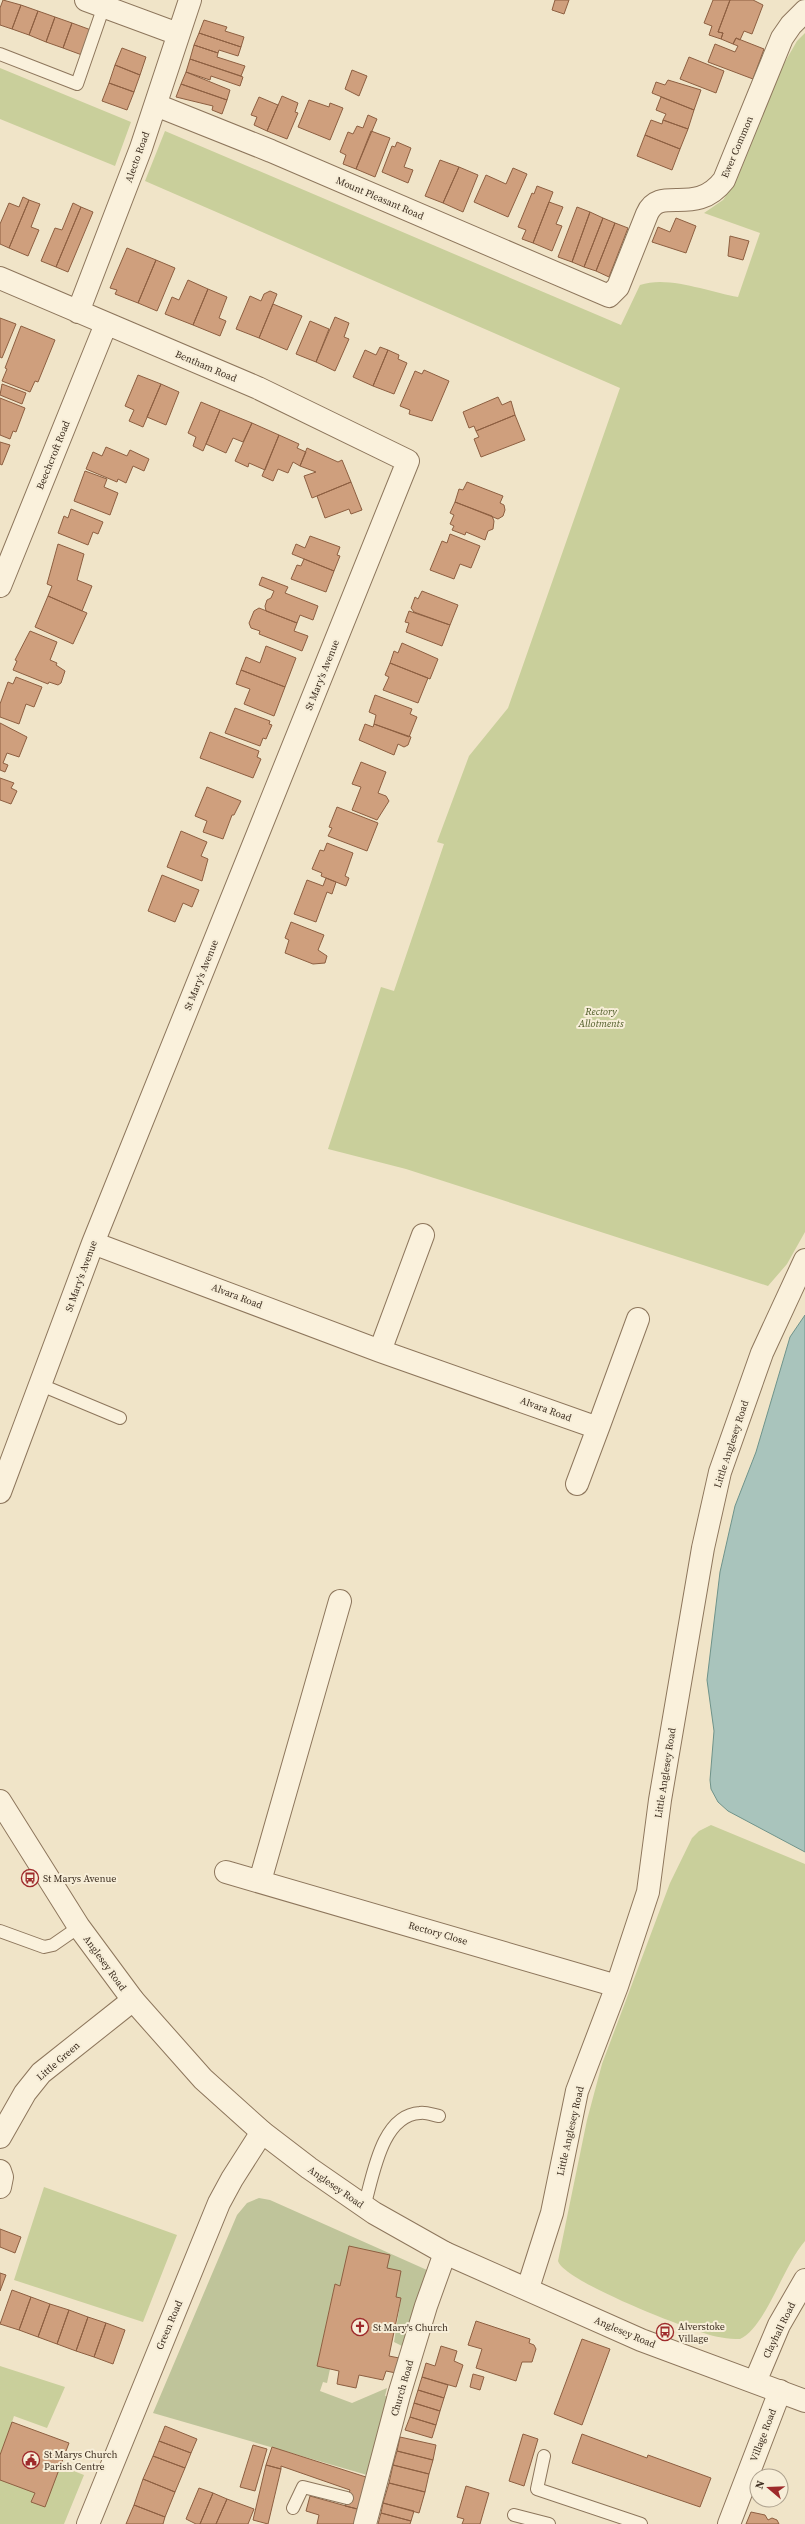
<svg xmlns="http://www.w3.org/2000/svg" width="805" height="2524" viewBox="0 0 805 2524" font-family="'Source Serif 4',serif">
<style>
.green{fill:#c9cf9b}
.cemetery{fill:#bfc49a}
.water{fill:#a9c4bc;stroke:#6f938a}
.building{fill:#cf9f7d;stroke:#8d5f41}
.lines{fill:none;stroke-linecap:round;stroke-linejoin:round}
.service-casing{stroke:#8d765c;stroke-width:14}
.minor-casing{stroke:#8d765c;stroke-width:24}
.tertiary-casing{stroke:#8d765c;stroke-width:24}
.service{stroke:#faf1dc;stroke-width:12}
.minor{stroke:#faf1dc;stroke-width:22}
.tertiary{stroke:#faf1dc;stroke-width:22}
.labels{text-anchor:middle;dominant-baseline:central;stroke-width:4;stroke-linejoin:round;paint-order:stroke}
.street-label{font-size:10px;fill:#3d2e20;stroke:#f7eed8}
.park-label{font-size:10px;font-style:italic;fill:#4d5a26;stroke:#f7eed8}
.poi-label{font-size:10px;fill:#3d2e20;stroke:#f7eed8;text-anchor:start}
</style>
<rect width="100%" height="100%" fill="#f0e4c8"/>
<!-- green -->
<path class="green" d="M805,33V1232L787,1264L768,1286L406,1169L328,1149L381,987L394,991L444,844L437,842L469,756L508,708L620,388L145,181L165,131L621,325L640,285C668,275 709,292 738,297L760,233L704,213L723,200L737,179L782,67L797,41Z
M0,68L131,122L115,166L0,119Z
M711,1825L805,1864V2241C783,2266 766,2327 740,2339C728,2339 715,2337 704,2333C680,2326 564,2281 558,2261L587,2120L602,2064L670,1883L692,1838L699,1831Z
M44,2187L177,2235L143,2322L14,2280Z
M0,2366L65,2387L47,2428L14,2416L12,2422L61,2466L84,2475L64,2524H0Z"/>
<!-- cemetery -->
<path class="cemetery" d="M259,2198L270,2200L427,2270L406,2348L394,2342L401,2298L335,2285L317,2366L330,2369L327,2383L323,2382L320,2391L352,2403L387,2388L385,2396L390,2397L367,2475L153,2413L237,2215L247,2203Z"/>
<!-- water -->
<path class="water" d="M805,1315V1852L728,1811L718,1802L711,1789L710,1780L714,1731L707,1680L720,1572L735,1506L756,1452L790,1337Z"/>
<!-- building -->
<path class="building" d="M3,0L21,5L12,29L0,25V8Z
M555,0H569L564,14L552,10Z
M713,0H730L718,32L723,33L721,39L709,35L712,26L704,23Z
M730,0H753L763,5L752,34L744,31L740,40L736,38L733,44L721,39L723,33L718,32Z
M21,5L38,11L29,35L12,29Z
M38,11L55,17L46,42L29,35Z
M55,17L72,23L63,48L46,42Z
M204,20L227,27L225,31L244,37L241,47L199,33Z
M72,23L91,30L82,55L63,48Z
M199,33L241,47L238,56L219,50L218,53L194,45Z
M736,38L764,49L753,79L708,62L715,44L735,52L738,46L733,44Z
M194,45L218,53L217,57L245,66L241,76L190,59Z
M122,48L146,57L140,75L115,65Z
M689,57L724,71L716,93L680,79Z
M190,59L243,77L240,86L211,76L210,80L186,72Z
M115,65L140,75L134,92L109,83Z
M352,70L367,76L359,96L345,89Z
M186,72L230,90L227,100L181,84Z
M668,80L701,90L694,110L652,93L656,82L665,85Z
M109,83L134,92L127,110L102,101Z
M181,84L227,100L222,114L212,110L213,106L176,97Z
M282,96L298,103L295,112L298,113L287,139L267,131Z
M259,97L278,105L267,131L254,125L257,117L251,115Z
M661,97L694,110L688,129L663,120L666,114L656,110Z
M309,100L329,107L330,103L343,108L330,140L298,127Z
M368,115L377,119L356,169L343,164L346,155L340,152L348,132L353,134L357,126L363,128Z
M651,120L662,124L663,120L688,129L680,149L645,135Z
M371,131L390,138L375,177L356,169Z
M645,135L680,149L672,170L637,156Z
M397,142L411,148L404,167L413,170L408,183L382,172L392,146L395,147Z
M440,160L459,167L443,203L425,196Z
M459,167L478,175L463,212L443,203Z
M513,168L527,174L508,217L474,202L486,175L506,184Z
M537,186L553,192L533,243L522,239L526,230L518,227L532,193L534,194Z
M23,197L29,200L9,248L0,244V224L9,203L19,207Z
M29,200L40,204L31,227L39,230L28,256L9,248Z
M549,202L563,207L556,224L562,226L552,251L533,243Z
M73,203L81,207L56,267L41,261L55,228L62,230Z
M81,207L93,212L68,272L56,267Z
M577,207L590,212L572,262L558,257Z
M590,212L603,218L584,267L572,262Z
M603,218L615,223L596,271L584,267Z
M676,218L696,226L686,253L652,242L658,227L670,232Z
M615,223L628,228L609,277L596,271Z
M730,236L749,241L743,260L728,256Z
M127,248L156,260L138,303L115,294L117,290L110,288Z
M156,260L175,268L157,311L138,303Z
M188,280L208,289L193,325L165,314L172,297L179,300Z
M208,289L227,297L219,318L226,321L220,336L193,325Z
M270,291L277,294L259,338L236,329L250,296L261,301L264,294Z
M273,304L302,316L287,350L259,338Z
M335,317L349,323L344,337L349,339L335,371L316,362Z
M0,318L16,324L2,358L0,357Z
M310,321L329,329L316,362L296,354Z
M21,326L55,340L38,382L35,381L30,392L2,381L7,369L5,368Z
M380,347L388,350L373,386L353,377L365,350L376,355Z
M388,350L399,355L398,359L407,363L394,394L373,386Z
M424,370L449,381L432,421L409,414L410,410L400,406L415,371L422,374Z
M138,375L161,384L143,427L129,421L134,410L125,406Z
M2,384L26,393L22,404L0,395Z
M161,384L179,392L166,425L147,417Z
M498,397L502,405L511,401L515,415L476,431L474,426L469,428L463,412Z
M0,398L25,408L16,432L13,431L10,439L0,435Z
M201,402L220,410L203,451L193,446L196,437L188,433Z
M220,410L252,423L243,442L233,438L226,453L206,444Z
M515,415L525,440L481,457L474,439L479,437L476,431Z
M252,423L279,435L265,470L249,463L248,467L235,461Z
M279,435L299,444L297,448L306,452L300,466L293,462L288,473L278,469L273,481L262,476Z
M0,442L10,445L2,465L0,464Z
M106,447L127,456L130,450L149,459L144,471L133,466L126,483L118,479L117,482L86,469L93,452L102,456Z
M307,448L338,462L342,460L351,482L312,498L304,476L316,472L300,466Z
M85,471L107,479L104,487L118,493L110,515L74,501Z
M351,482L362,510L351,514L349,509L325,518L317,496Z
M467,482L503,496L500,503L504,505L505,510L503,516L498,519L455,502L459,489L463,490Z
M455,502L492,516L494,521L493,529L488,531L485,540L466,532L465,535L452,530L454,526L450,524L454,515L450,513Z
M71,509L103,522L98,534L93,532L88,545L58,533L64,516L68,518Z
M450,534L480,546L471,568L460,564L454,579L430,570L442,541L447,543Z
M310,536L340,547L337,555L340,556L334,571L292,554L296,544L305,548Z
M58,544L84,554L77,580L92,586L82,611L48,596L52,586L47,584Z
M304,559L334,571L326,592L291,579L297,565L301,566Z
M262,577L288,587L285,593L318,606L313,620L300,615L297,623L266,611L265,606L267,600L271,598L274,591L259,585Z
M422,591L458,605L450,625L414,612L411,608L415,597L418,599Z
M48,596L87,613L73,644L35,627Z
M259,608L297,623L294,631L308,636L302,651L259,634L260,631L251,628L249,623L254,611Z
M409,611L450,625L442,646L406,632L409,623L405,622Z
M30,631L57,642L50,660L57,663L56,665L65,671L61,683L58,685L49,682L48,684L13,670L17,661L15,660Z
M402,643L438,659L430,679L390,663L394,651L398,653Z
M266,646L296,658L285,687L241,670L246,657L260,663Z
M390,663L428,678L418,703L383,690L389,677L385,675Z
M241,670L285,687L274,716L244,704L250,689L236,684Z
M16,677L42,687L34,707L26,704L19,724L0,717V704L8,682L13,684Z
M375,695L412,709L410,714L417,717L409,737L374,724L376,715L369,712Z
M235,708L270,721L269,724L272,725L266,739L263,738L260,746L225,733Z
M0,723L27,737L19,757L7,753L3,763L8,765L5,772L0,770Z
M365,724L373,727L374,724L411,737L408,745L404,747L398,744L394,755L359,740Z
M210,732L259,751L257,757L261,759L253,778L200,758Z
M361,762L386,772L378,793L386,796L389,801L377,820L352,810L361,787L352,784Z
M0,778L14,783L11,788L17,791L11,804L0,800Z
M207,787L241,801L234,815H232L223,839L203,832L207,821L195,816Z
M337,807L378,823L367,851L328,836L332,828L329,827Z
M181,831L207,842L201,856L208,859L202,881L167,867Z
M327,843L353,853L345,876L349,878L346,886L321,876L322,873L312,869L320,850L324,851Z
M162,875L199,890L192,907L183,903L175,922L148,911Z
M326,878L336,882L332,894L327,892L316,922L294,914L307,880L323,886Z
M291,922L324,935L318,950L327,956L325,963L313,964L285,953L289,940L285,938Z
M0,2229L21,2237L15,2253L0,2247Z
M349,2246L390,2255L387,2268L401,2271L396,2297L401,2298L389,2356L399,2358L396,2373L386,2371L383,2380L359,2375L356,2388L337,2384L339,2371L317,2366L335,2284L340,2286Z
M0,2273L6,2275L0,2291Z
M12,2290L31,2297L19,2330L0,2324Z
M31,2297L50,2304L38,2337L19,2330Z
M50,2304L69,2310L57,2344L38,2337Z
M69,2310L88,2317L76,2351L57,2344Z
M88,2317L106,2323L94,2357L76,2351Z
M476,2321L530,2339L529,2343L534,2345L536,2349L532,2362H522L516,2381L476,2368L482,2349L468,2345Z
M106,2323L125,2330L113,2364L94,2357Z
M582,2339L610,2349L582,2425L554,2414Z
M441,2346L457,2351L454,2361L463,2365L456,2387L422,2377L426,2363L435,2366Z
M473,2374L484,2377L480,2390L470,2387Z
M422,2377L448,2385L444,2398L418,2390Z
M418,2390L444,2398L440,2411L414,2403Z
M414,2403L440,2411L436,2425L410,2417Z
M410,2417L436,2425L432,2438L405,2430Z
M12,2422L69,2443L45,2507L31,2502L35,2493L0,2480V2455Z
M165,2426L197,2439L191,2453L159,2441Z
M523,2434L538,2439L524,2486L509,2481Z
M582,2434L647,2458L648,2455L711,2478L700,2507L572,2463Z
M400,2437L436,2445L433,2460L397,2451Z
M159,2441L191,2453L185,2468L153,2456Z
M253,2445L267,2449L255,2491L240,2487Z
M272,2447L369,2478L358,2509L345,2506L350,2490L281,2466V2469L266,2465Z
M397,2451L433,2460L429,2474L393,2465Z
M153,2456L185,2468L175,2492L143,2479Z
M266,2465L281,2469L268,2524L253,2520Z
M393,2465L429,2474L425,2492L389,2483Z
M143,2479L175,2492L165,2517L134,2505Z
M389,2483L425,2492L419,2513L383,2503Z
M466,2486L489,2493L480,2524H462L464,2519L457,2517Z
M199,2488L213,2493L200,2524H196L186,2519Z
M213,2493L227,2499L216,2524H200Z
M310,2496L364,2511L360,2524H317L319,2515L306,2511Z
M227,2499L254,2509L248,2524H216Z
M383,2503L414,2511L411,2521L381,2513Z
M134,2505L165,2517L163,2524H126Z
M751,2512L765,2515L768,2520L772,2518L777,2520L779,2524H746Z
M381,2513L411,2521L410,2524H378Z"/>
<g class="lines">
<!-- service casing -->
<g class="service-casing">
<path id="service" d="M0,54L77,84L105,3
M41,1385L120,1418
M0,1931L44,1947L53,1945L79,1927
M364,2207C373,2177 381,2115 420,2113C426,2112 433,2115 439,2116
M544,2456L537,2489L641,2524
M293,2508L303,2487L347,2498
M514,2515L549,2524"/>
</g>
<!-- minor casing -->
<g class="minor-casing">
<path id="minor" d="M86,0L178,34
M156,105L271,151L609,296L618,287L647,214C660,184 695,218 724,180L782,38L791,25L805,11
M0,278L258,388L408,461L93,1243L0,1492
M78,312L141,148L190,0
M0,586L106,324
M93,1243L380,1351L598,1428L638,1319
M380,1351L423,1235
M577,1484L598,1428
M226,1872L617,1986
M260,1881L340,1601
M0,2137L25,2093L41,2073L133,2000
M0,2171L2,2177L0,2187
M528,2288L552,2213L577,2091L617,1986L648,1892L660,1800L703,1548L720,1472L762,1353L805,1260
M88,2524L219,2203L232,2179L262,2132
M365,2524L399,2395L426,2306L445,2253
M729,2524L780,2391"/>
</g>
<!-- tertiary casing -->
<g class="tertiary-casing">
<path id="tertiary" d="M0,1801L79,1927L133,2000L203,2079L262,2132L309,2168L374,2213L445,2253L641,2340L805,2401
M755,2382L779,2325L805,2280"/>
</g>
<!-- service -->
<use href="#service" class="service"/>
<!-- minor -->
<use href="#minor" class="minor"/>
<!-- tertiary -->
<use href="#tertiary" class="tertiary"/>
</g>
<!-- icons -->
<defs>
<g id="bus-ring" transform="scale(0.9)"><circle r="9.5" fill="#f7eed8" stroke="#9e2a2b" stroke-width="1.5"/><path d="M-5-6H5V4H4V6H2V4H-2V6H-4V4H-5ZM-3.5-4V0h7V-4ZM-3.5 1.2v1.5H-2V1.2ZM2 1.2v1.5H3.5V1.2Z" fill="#9e2a2b"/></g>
<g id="church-ring" transform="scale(0.9)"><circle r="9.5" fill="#f7eed8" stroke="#9e2a2b" stroke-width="1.5"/><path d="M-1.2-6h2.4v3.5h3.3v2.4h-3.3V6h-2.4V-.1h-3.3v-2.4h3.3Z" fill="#9e2a2b"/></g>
<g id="civic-ring" transform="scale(0.9)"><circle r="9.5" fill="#f7eed8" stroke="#9e2a2b" stroke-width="1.5"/><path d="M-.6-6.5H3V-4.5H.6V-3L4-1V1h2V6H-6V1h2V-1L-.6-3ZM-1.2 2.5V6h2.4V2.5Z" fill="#9e2a2b"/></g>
</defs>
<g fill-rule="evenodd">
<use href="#bus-ring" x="30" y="1878"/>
<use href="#church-ring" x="360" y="2327"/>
<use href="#bus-ring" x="665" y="2332"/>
<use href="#civic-ring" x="31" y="2460"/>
</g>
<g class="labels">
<!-- street labels -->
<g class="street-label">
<text transform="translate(737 147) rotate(-67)">Ewer Common</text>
<text transform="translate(137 157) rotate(-70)">Alecto Road</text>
<text transform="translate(380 198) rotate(23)">Mount Pleasant Road</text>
<text transform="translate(206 366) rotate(23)">Bentham Road</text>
<text transform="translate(53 455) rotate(-68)">Beechcroft Road</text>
<text transform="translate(322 675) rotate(-68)">St Mary's Avenue</text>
<text transform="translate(201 975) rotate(-68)">St Mary's Avenue</text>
<text transform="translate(81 1276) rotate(-70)">St Mary's Avenue</text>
<text transform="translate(237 1296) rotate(21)">Alvara Road</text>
<text transform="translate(546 1409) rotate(20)">Alvara Road</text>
<text transform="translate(731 1444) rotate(-72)">Little Anglesey Road</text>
<text transform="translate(665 1773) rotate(-81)">Little Anglesey Road</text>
<text transform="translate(438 1933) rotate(16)">Rectory Close</text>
<text transform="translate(105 1963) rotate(54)">Anglesey Road</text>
<text transform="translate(58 2061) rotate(-41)">Little Green</text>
<text transform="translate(570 2131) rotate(-77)">Little Anglesey Road</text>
<text transform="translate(336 2187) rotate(35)">Anglesey Road</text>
<text transform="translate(169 2325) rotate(-67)">Green Road</text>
<text transform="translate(779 2330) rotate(-64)">Clayhall Road</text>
<text transform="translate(625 2332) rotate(23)">Anglesey Road</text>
<text transform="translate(402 2388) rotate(-74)">Church Road</text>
<text transform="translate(763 2435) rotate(-69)">Village Road</text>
</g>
<!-- park labels -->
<g class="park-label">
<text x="601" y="1011">Rectory<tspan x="601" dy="12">Allotments</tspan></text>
</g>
<!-- poi labels -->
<g class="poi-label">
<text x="43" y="1878">St Marys Avenue</text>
<text x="678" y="2326">Alverstoke<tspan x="678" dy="12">Village</tspan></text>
<text x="373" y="2327">St Mary's Church</text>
<text x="44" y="2454">St Marys Church<tspan x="44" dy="12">Parish Centre</tspan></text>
</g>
</g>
<!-- north arrow -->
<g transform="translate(769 2488) rotate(289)"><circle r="19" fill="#f7eed8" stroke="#ada18e"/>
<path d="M0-3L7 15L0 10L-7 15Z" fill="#9e2a2b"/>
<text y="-6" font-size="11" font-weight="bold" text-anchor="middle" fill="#3d2e20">N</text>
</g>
</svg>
